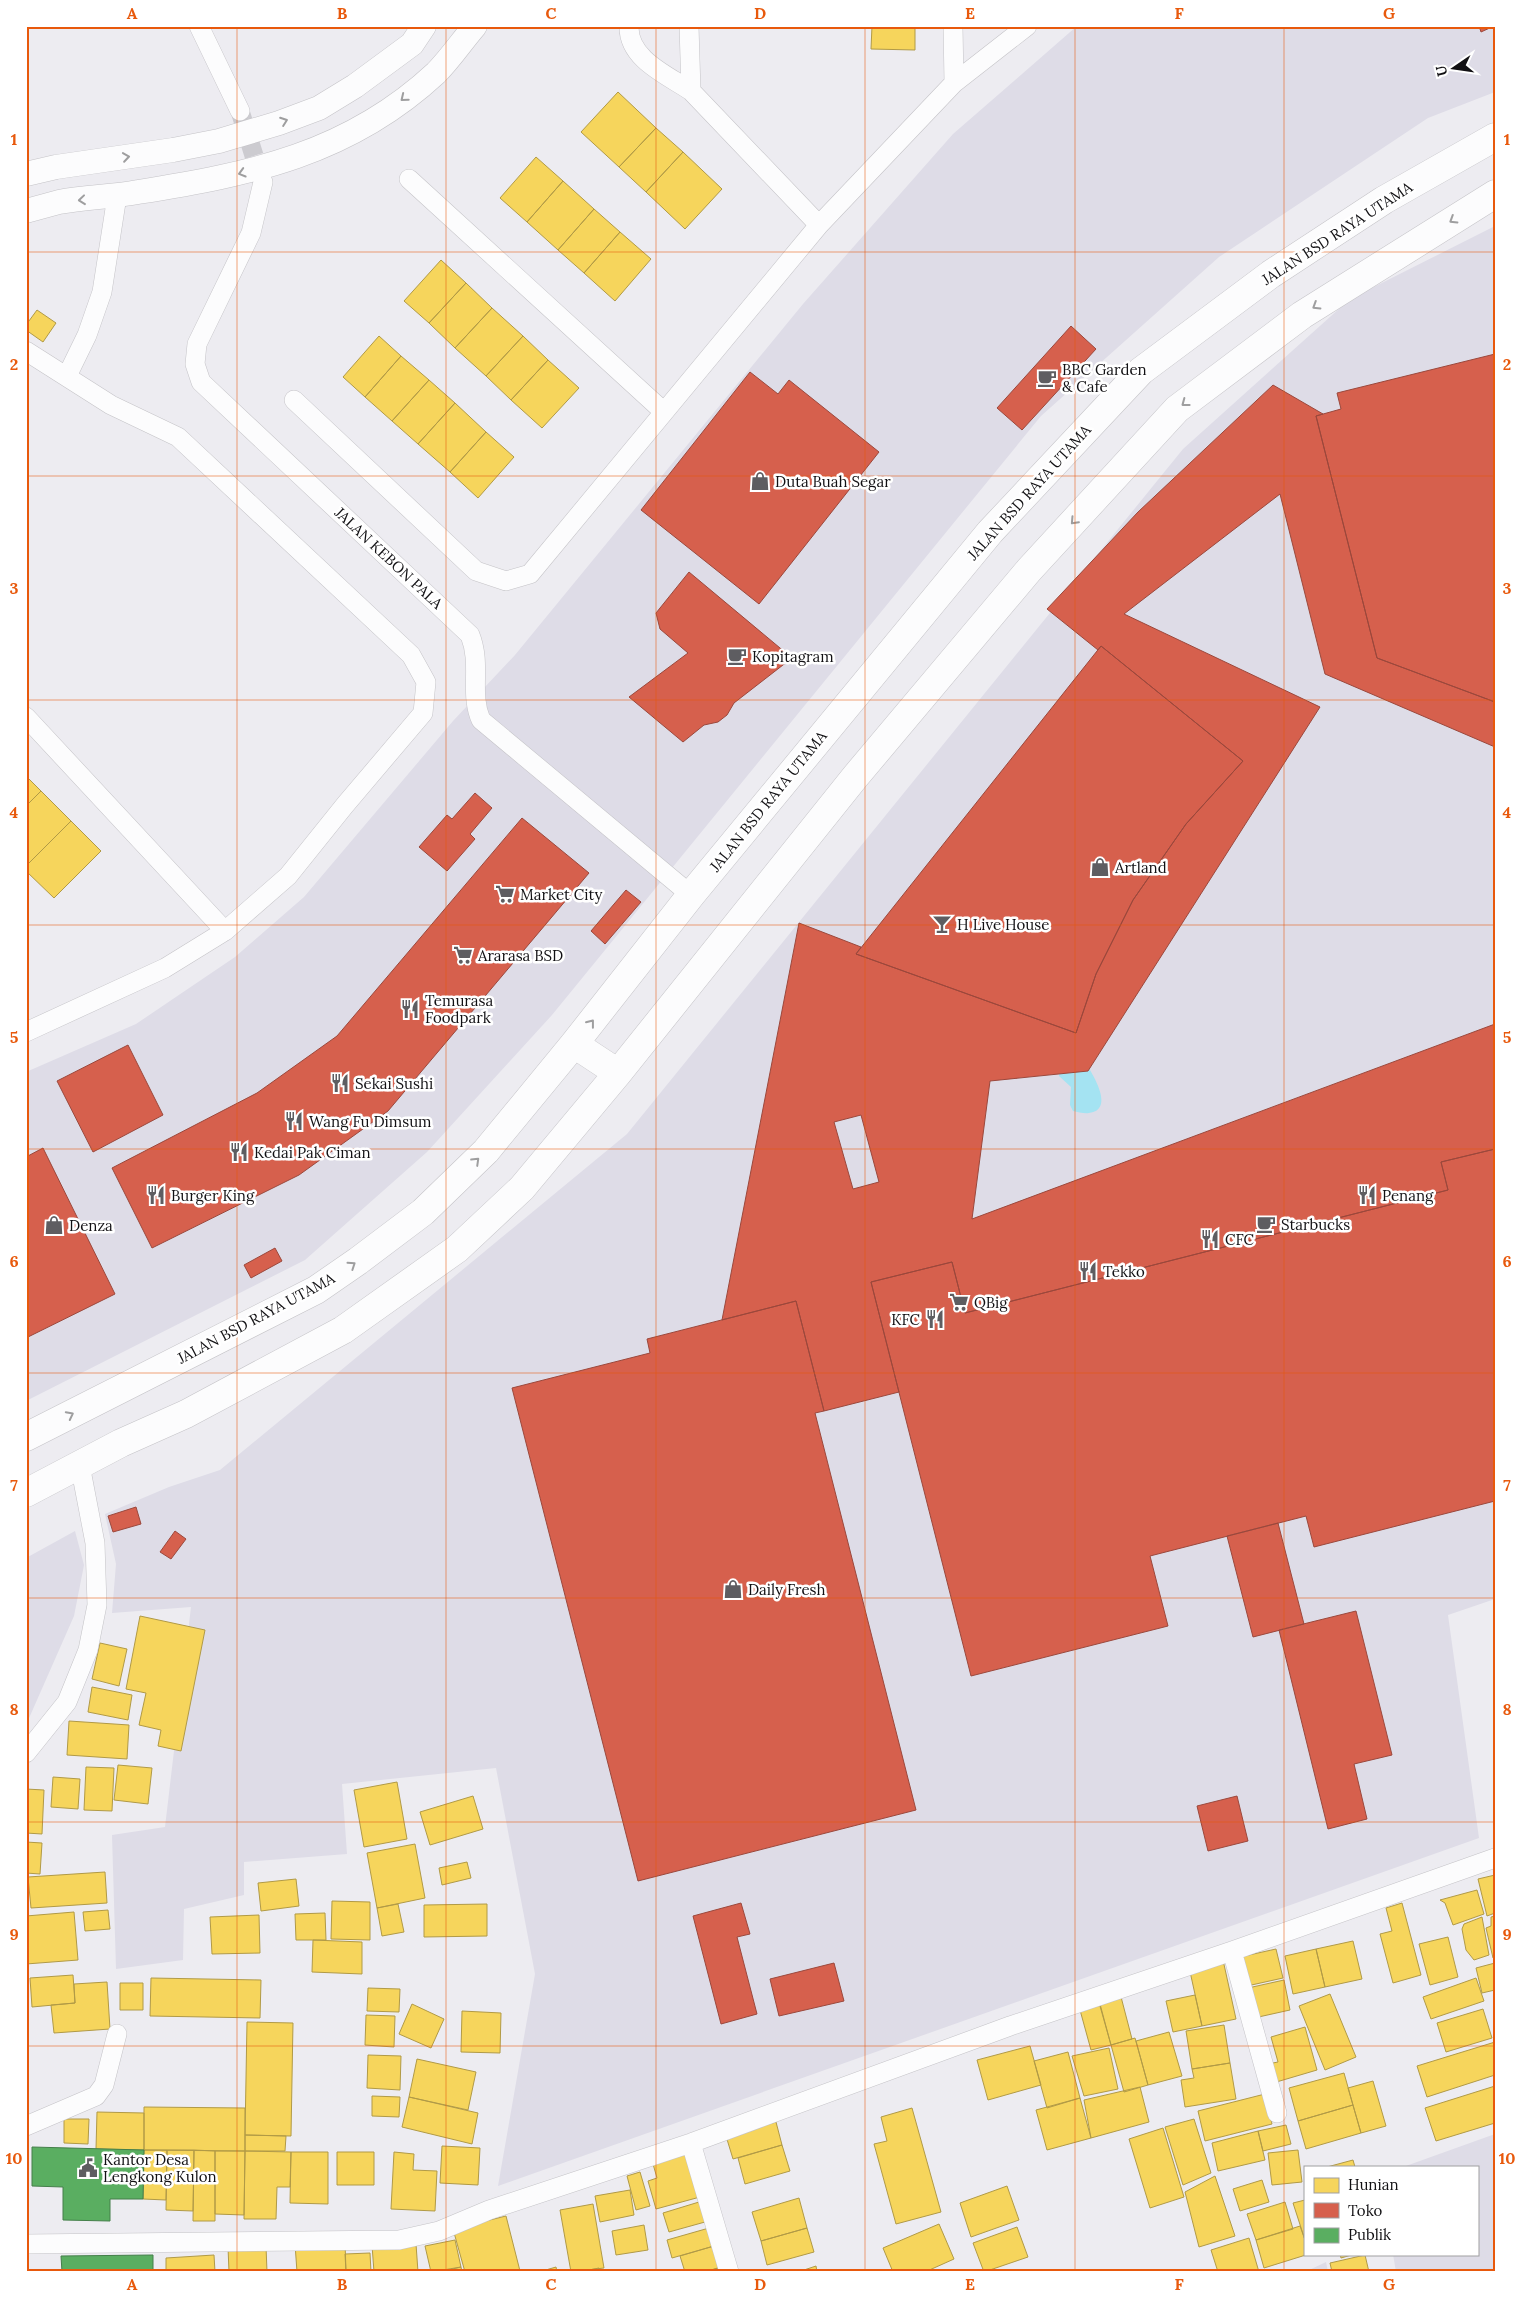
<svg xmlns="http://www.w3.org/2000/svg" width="1521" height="2298" viewBox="0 0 1521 2298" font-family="Lora,serif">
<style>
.built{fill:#dedce7}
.water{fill:#a4e3f2}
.homes{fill:#f6d55c;stroke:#b19a46}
.shops{fill:#d6604d;stroke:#9b483c;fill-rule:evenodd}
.public{fill:#5aae61;stroke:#447f4a}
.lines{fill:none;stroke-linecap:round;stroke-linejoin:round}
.minor-tunnel{stroke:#cccbd0;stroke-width:19;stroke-dasharray:19 9;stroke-linecap:butt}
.minor-casing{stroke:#c4c3c7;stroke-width:20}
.tertiary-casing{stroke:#c4c3c7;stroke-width:25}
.primary-casing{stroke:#c4c3c7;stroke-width:29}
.minor{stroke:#fcfcfd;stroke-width:19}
.tertiary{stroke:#fcfcfd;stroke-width:24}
.primary{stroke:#fcfcfd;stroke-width:28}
.oneway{stroke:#9e9e9f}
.grid{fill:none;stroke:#e8590c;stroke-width:1;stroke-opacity:0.55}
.labels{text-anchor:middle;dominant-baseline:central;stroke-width:5;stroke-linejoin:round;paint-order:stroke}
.street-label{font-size:15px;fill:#111013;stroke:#fff}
.poi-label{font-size:15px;fill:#111013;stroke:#fff;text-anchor:start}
.neatline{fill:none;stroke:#e8590c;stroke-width:2}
.grid-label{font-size:16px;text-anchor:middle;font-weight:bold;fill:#e8590c}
</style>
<rect width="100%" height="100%" fill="#edecf1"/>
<!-- built -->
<path class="built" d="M1077,26H1495V92L1428,118L1219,257L1041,416L552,1015L427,1152L305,1260L26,1401V1072L136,1024L235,957L304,897L453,721L515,655L803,304L953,134Z
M1495,226V1599L1448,1615L1479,1838L498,2186L535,1974L496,1768L342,1784L347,1854L244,1862V1895L184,1909L183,1960L116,1969L112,1835L165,1827L191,1607L112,1613L116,1564L105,1514L169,1487L220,1470L627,1134L1183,449L1350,299Z
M75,1531L84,1565L74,1616L26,1725V1558Z
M1495,2134V2272H1396L1393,2254H1477V2167H1403Z
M1326,2262L1328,2272H1305Z"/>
<!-- water -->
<path class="water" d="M1085,1062C1092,1073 1116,1110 1089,1113C1085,1114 1078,1112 1073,1111L1070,1105L1071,1087L1059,1076L1060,1066Z"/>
<!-- homes -->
<path class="homes" d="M872,26H915V50L871,49Z
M618,92L656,128L619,167L581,132Z
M656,128L683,152L646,192L619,167Z
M683,152L722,189L685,229L646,192Z
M536,157L563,181L527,222L500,198Z
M563,181L594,209L558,250L527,222Z
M594,209L620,232L584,273L558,250Z
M620,232L651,259L615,301L584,273Z
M441,260L466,283L429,323L404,301Z
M466,283L492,308L455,348L429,323Z
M492,308L523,336L486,376L455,348Z
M37,310L56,323L43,342L26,330V325Z
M379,336L401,356L365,397L343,377Z
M523,336L548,360L511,400L486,376Z
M401,356L429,380L392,421L365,397Z
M548,360L579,388L542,428L511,400Z
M429,380L455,403L418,444L392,421Z
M455,403L486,432L450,472L418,444Z
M486,432L514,457L478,498L450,472Z
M26,776L41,791L26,806Z
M41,791L71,821L26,866V806Z
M71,821L101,851L54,898L26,871V866Z
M140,1616L205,1630L181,1751L158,1746L161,1730L139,1725L146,1693L126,1689Z
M100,1643L127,1649L119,1686L92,1679Z
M92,1687L132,1695L128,1720L88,1712Z
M69,1721L129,1725L127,1759L67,1755Z
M118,1765L152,1768L148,1804L114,1800Z
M86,1767L114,1768L112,1811L84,1810Z
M53,1777L80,1779L78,1809L51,1807Z
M397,1782L407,1839L364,1847L354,1790Z
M26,1789L44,1790L42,1834L26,1833Z
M473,1796L483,1829L430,1845L420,1812Z
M26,1842L42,1843L40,1874L26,1873Z
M415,1844L425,1898L377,1908L367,1853Z
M467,1862L471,1878L442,1885L439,1868Z
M105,1872L107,1903L31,1908L28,1877Z
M1495,1875V1913L1487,1916L1478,1879Z
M296,1879L299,1906L261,1911L258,1883Z
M1477,1890L1484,1914L1453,1925L1445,1903L1440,1900Z
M332,1901L370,1902V1940L331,1939Z
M1402,1903L1421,1975L1393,1983L1380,1934L1392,1931L1386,1908Z
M398,1904L404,1932L382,1936L377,1908Z
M487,1904V1936L424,1937V1905Z
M108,1910L110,1929L85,1931L83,1912Z
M74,1912L78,1960L26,1964V1916Z
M325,1913L326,1940H296L295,1914Z
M259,1915L260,1953L212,1954L210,1917Z
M1495,1916V1958H1493L1486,1928L1491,1926V1917Z
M1482,1917L1489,1955L1474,1960L1466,1950L1462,1929L1464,1924Z
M1448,1937L1458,1977L1430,1985L1419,1944Z
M313,1940L362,1942V1974L312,1972Z
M1353,1941L1362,1979L1325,1987L1316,1949Z
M1276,1949L1283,1978L1247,1986L1240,1957Z
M1316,1949L1325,1987L1293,1994L1285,1956Z
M1223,1960L1236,2019L1202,2026L1189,1967Z
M1495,1963V1990L1482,1993L1476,1968Z
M73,1975L75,2003L32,2007L30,1978Z
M151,1978L261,1980L260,2018L150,2016Z
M1476,1978L1484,2001L1431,2019L1423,1997Z
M1284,1980L1290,2010L1254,2018L1248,1988Z
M107,1982L110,2029L54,2033L51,2005L75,2003L74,1984Z
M120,1983H143V2010H120Z
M368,1988L400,1989L399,2012L367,2011Z
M1120,1993L1132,2039L1111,2045L1098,1999Z
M1330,1994L1356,2057L1325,2070L1299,2006Z
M1195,1995L1202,2026L1173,2032L1166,2001Z
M412,2004L444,2019L431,2048L399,2034Z
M1100,2004L1111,2045L1091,2050L1080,2010Z
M1483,2009L1492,2038L1446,2052L1437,2023Z
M462,2011L501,2013L500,2053L461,2052Z
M366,2015L395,2016L394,2047L365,2045Z
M247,2022L293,2023L291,2136L245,2135Z
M1224,2025L1230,2063L1192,2069L1186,2031Z
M1305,2027L1317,2070L1273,2083L1268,2064L1278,2062L1271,2037Z
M1169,2032L1182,2076L1148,2085L1136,2041Z
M1135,2038L1148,2085L1124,2092L1111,2045Z
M1495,2042V2075L1427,2097L1417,2066Z
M1030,2046L1041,2085L988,2100L977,2060Z
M1109,2048L1118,2089L1084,2096L1072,2056Z
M1068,2052L1080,2098L1047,2108L1034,2061Z
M368,2055L401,2056L400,2090L367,2088Z
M417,2059L476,2072L468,2110L409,2097Z
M1230,2063L1236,2099L1185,2107L1181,2080L1194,2078L1192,2069Z
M1344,2073L1353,2105L1298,2121L1289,2088Z
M1373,2081L1386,2126L1361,2133L1348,2088Z
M1495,2086V2123L1436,2141L1425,2108Z
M1140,2087L1149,2122L1091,2138L1084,2100Z
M1265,2094L1272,2124L1205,2141L1198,2111Z
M372,2096L400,2097L399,2117L372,2116Z
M409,2097L478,2113L472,2144L402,2127Z
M1080,2098L1091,2138L1047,2150L1036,2110Z
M1353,2105L1361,2133L1306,2149L1298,2121Z
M144,2107L245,2108V2151L144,2150Z
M912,2108L941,2212L896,2224L874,2144L887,2141L881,2117Z
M97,2112L144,2113V2150L96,2149Z
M64,2119H89L88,2144L64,2143Z
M1194,2119L1211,2173L1183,2185L1165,2127Z
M776,2122L782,2145L733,2159L726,2136Z
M1286,2125L1291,2144L1263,2151L1258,2131Z
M1163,2128L1184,2197L1150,2208L1129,2139Z
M1258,2131L1265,2160L1218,2171L1212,2143Z
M245,2135L286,2136L285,2151H245Z
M782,2145L790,2171L745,2184L738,2158Z
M442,2146L480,2148L478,2185L440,2183Z
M144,2150H167L166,2200L143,2199Z
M167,2150H194L193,2211L166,2210Z
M194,2150L215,2151V2221H193Z
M1298,2150L1302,2182L1272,2185L1268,2153Z
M215,2151H245L244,2215L215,2214Z
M245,2151L291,2152L290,2187H277L276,2219H244Z
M291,2152H328V2204L290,2203Z
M337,2152H374V2185H337Z
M394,2152L414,2154L413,2170L437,2171L435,2211L391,2209Z
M687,2154L700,2197L656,2209L648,2181L657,2178L653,2164Z
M1353,2160L1355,2167H1327Z
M640,2172L650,2206L636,2210L627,2176Z
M1215,2176L1235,2236L1199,2247L1185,2192Z
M1262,2180L1269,2202L1240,2211L1233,2189Z
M1007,2186L1019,2220L971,2237L960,2203Z
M630,2190L634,2215L600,2222L595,2196Z
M799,2198L807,2228L761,2241L752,2212Z
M1305,2200V2240L1293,2203Z
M699,2202L705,2222L669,2232L663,2213Z
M1285,2202L1293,2229L1256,2240L1247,2214Z
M593,2204L604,2268L571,2272L560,2210Z
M506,2216L520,2271L465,2272L453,2229Z
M939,2224L954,2259L925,2272H893L883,2248Z
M644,2225L648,2250L616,2255L612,2231Z
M1300,2226L1305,2240V2254H1309L1264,2268L1256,2240Z
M1017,2227L1028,2257L984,2272L973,2243Z
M709,2228L714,2246L672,2258L667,2240Z
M807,2228L814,2252L767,2265L761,2241Z
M1249,2238L1259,2272H1218L1211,2250Z
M455,2240L461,2267L431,2272L425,2246Z
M345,2242L346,2272H297L295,2244Z
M416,2244L418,2272H374L372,2245Z
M266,2246L267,2272H229L228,2247Z
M714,2246L721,2267L705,2272H685L680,2256Z
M370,2253L371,2272H346L345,2254Z
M1340,2254H1355L1341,2258Z
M214,2255L215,2272H166V2258Z
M1365,2255L1369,2272H1332L1330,2263Z
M816,2266L817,2272H798Z
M461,2267L462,2272H440Z
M556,2267L557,2272H539Z
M721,2267L722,2272H705Z
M599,2268V2272H579Z"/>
<!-- shops -->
<path class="shops" d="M1479,26H1494L1481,32Z
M1071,326L1096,349L1022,430L997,408Z
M1495,354V702L1377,658L1316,416L1341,409L1337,393Z
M750,372L778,394L789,380L879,452L759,604L641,510Z
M1273,385L1323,414L1316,416L1377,658L1495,702V747L1325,674L1280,494L1124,614L1320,707L1088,1071L990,1081L972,1219L1495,1024V1149L1441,1162L1448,1190L965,1313L952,1262L871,1282L899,1392L824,1411L796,1301L722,1320L799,923L861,947L856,954L1076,1033L1096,974L1133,900L1186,824L1243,761L1101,646L1098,650L1047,609L1138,512ZM861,1115L879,1182L853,1189L834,1122Z
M689,572L792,658L734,703L727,715L718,722L704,725L683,742L629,697L688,653L660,629L656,613Z
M1101,646L1243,761L1186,824L1133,900L1096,974L1076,1033L856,954Z
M475,793L492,808L470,834L475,839L447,871L419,847L447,815L452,819Z
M522,818L589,873L388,1111L299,1175L152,1248L112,1168L257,1093L337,1036Z
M626,890L641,902L605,944L591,931Z
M128,1045L163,1115L93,1152L57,1081Z
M43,1148L115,1294L26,1338V1157Z
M1495,1149V1501L1314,1547L1306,1516L1150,1556L1168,1626L971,1676L871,1282L952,1262L965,1313L1448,1190L1441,1162Z
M275,1248L282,1261L251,1278L244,1265Z
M796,1301L824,1411L815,1413L916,1810L638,1881L512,1388L650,1353L647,1339Z
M136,1507L141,1524L113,1532L108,1516Z
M1278,1523L1304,1624L1253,1637L1227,1536Z
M175,1531L186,1539L171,1559L160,1552Z
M1356,1611L1392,1755L1354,1764L1367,1819L1328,1829L1279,1630Z
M1237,1796L1248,1841L1208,1851L1197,1806Z
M741,1903L750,1934L737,1937L757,2014L721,2024L693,1916Z
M834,1963L844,2001L779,2016L770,1979Z"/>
<!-- public -->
<path class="public" d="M32,2147L144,2150L143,2199H110V2221L63,2220V2187L32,2186Z
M153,2255V2272H62L61,2256Z"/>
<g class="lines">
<!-- minor-tunnel -->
<path class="minor-tunnel" d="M240,111L262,181"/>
<!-- minor casing -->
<g class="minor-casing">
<path id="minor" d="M199,26L240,111
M629,26C628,59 667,75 691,91
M953,26L954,83
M409,179L664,412
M263,182L251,233L197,344L195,364L201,382L470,635C482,665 469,693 481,720L691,895
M819,225L954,83L1027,26
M26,351L111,405L178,437L411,655L426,682L423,713L345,805L288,876L225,931L165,968L26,1032
M67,376L87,335L102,292L117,196
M294,400L476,571L506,581L530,574L819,225L691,91L689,26
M26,717L225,931
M26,1753L67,1702L88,1650L97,1605L95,1543L80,1465
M1232,1951L1277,2113
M26,2126L96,2096L104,2085L117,2034
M691,2143L729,2272
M26,2244L399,2240L439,2231L489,2210L691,2143L1010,2026L1232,1951L1495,1858"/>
</g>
<!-- tertiary casing -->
<g class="tertiary-casing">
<path id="tertiary" d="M26,174L56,167L173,150L219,141L279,123L319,108L355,86L412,44L424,26
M26,211C37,208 48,205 59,202C85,197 112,197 138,192C251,174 349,154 436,73C450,59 462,41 475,26"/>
</g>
<!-- primary casing -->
<g class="primary-casing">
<path id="primary" d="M574,1044L618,1073
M26,1437L316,1290L358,1261L423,1212L486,1151L574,1044L691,895L990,532L1141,371L1271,274L1384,200L1495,137
M26,1493L121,1443L186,1414L343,1330L457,1249L522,1188L618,1073L855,777L1029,570L1177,409L1302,315L1495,194"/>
</g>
<!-- minor -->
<use href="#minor" class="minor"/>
<!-- tertiary -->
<use href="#tertiary" class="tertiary"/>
<!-- primary -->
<use href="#primary" class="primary"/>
</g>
<!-- one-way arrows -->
<defs><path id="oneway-chevron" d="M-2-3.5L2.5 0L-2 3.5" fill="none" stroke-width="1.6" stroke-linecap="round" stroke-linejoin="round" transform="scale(1.25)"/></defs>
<g class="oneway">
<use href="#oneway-chevron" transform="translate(404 98) rotate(141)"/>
<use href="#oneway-chevron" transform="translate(284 121) rotate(-20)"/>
<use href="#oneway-chevron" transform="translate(126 157) rotate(-8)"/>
<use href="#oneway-chevron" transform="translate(242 173) rotate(164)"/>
<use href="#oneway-chevron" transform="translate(82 200) rotate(174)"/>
<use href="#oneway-chevron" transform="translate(1453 220) rotate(148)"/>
<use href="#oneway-chevron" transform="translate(1316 306) rotate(148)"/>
<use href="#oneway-chevron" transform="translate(1185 403) rotate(143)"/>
<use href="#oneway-chevron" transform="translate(1074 521) rotate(133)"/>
<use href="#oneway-chevron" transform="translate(591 1023) rotate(-52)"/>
<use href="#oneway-chevron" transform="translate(476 1161) rotate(-44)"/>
<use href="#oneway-chevron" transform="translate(352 1265) rotate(-34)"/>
<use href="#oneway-chevron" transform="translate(70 1415) rotate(-27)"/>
</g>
<!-- grid -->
<path class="grid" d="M237,26V2272M446,26V2272M656,26V2272M865,26V2272M1075,26V2272M1284,26V2272M26,252H1495M26,476H1495M26,700H1495M26,925H1495M26,1149H1495M26,1373H1495M26,1598H1495M26,1822H1495M26,2046H1495"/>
<!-- icons -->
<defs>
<g id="cafe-bare" transform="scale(1.5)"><path d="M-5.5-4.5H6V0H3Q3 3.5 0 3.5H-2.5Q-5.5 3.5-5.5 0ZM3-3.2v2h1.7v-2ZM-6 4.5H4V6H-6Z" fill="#5e5d61" stroke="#fff" stroke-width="2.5" paint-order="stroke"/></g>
<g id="shop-bare" transform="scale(1.5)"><path d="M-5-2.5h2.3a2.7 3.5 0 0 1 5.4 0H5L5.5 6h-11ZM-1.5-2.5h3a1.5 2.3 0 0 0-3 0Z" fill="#5e5d61" stroke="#fff" stroke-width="2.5" paint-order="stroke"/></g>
<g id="supermarket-bare" transform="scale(1.5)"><path d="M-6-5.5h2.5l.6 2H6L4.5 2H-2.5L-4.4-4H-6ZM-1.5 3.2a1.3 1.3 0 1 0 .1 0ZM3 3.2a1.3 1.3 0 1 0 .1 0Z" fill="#5e5d61" stroke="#fff" stroke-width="2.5" paint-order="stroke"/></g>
<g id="bar-bare" transform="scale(1.5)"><path d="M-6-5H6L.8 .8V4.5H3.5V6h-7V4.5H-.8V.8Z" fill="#5e5d61" stroke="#fff" stroke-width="2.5" paint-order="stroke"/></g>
<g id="restaurant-bare" transform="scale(1.5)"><path d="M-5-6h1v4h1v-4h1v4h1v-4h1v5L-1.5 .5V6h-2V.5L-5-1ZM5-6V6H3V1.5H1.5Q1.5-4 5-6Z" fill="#5e5d61" stroke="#fff" stroke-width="2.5" paint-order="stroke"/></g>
<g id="civic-bare" transform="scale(1.5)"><path d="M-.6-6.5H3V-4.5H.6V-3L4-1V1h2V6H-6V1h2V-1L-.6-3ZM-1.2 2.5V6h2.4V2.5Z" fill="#5e5d61" stroke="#fff" stroke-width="2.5" paint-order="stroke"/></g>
</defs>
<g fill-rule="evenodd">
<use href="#cafe-bare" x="1047" y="378"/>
<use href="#shop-bare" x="760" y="481"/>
<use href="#cafe-bare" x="737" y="656"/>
<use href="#shop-bare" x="1100" y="867"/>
<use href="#supermarket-bare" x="505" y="894"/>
<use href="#bar-bare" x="942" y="924"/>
<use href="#supermarket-bare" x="463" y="955"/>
<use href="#restaurant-bare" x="410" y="1009"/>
<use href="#restaurant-bare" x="340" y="1083"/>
<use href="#restaurant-bare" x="294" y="1121"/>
<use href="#restaurant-bare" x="239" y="1152"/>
<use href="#restaurant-bare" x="156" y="1195"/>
<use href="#restaurant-bare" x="1367" y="1195"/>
<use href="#cafe-bare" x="1266" y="1224"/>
<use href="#shop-bare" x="54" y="1225"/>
<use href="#restaurant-bare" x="1210" y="1239"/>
<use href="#restaurant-bare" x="1088" y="1271"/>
<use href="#supermarket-bare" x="959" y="1302"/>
<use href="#restaurant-bare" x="935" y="1319"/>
<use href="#shop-bare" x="733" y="1589"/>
<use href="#civic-bare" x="88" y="2168"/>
</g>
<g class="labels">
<!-- street labels -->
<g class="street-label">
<text transform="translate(1337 233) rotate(-33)">JALAN BSD RAYA UTAMA</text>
<text transform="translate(1029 492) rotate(-48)">JALAN BSD RAYA UTAMA</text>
<text transform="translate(389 558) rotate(43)">JALAN KEBON PALA</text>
<text transform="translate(768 801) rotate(-51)">JALAN BSD RAYA UTAMA</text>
<text transform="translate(256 1318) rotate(-28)">JALAN BSD RAYA UTAMA</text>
</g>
<!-- poi labels -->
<g class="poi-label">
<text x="1062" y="369">BBC Garden<tspan x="1062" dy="17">&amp; Cafe</tspan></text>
<text x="775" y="481">Duta Buah Segar</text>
<text x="752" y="656">Kopitagram</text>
<text x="1115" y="867">Artland</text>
<text x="520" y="894">Market City</text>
<text x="957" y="924">H Live House</text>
<text x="478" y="955">Ararasa BSD</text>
<text x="425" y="1000">Temurasa<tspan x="425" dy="17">Foodpark</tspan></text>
<text x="355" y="1083">Sekai Sushi</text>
<text x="309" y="1121">Wang Fu Dimsum</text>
<text x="254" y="1152">Kedai Pak Ciman</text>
<text x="171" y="1195">Burger King</text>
<text x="1382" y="1195">Penang</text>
<text x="1281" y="1224">Starbucks</text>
<text x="69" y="1225">Denza</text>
<text x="1225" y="1239">CFC</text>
<text x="1103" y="1271">Tekko</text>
<text x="974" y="1302">QBig</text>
<text x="920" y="1319" text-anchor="end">KFC</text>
<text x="748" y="1589">Daily Fresh</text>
<text x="103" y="2159">Kantor Desa<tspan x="103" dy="17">Lengkong Kulon</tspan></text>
</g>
</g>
<!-- border -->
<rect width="1521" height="2298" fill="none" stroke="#ffffff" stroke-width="55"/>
<!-- legend -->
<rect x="1304" y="2166" width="175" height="90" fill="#ffffff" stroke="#a09fa1"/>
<rect x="1314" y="2178" width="25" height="15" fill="#f6d55c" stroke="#a09fa1"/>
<text x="1348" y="2190" font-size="15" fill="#111013">Hunian</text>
<rect x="1314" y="2203" width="25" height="15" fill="#d6604d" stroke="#a09fa1"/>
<text x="1348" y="2216" font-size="15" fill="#111013">Toko</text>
<rect x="1314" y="2228" width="25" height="15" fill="#5aae61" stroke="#a09fa1"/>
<text x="1348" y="2240" font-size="15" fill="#111013">Publik</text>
<!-- north arrow -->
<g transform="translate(1454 68) rotate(257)" stroke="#ffffff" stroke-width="4" paint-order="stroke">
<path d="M0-4L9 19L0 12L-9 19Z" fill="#111013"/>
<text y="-8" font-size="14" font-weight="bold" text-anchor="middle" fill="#111013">U</text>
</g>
<rect x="28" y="28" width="1466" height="2242" class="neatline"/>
<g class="grid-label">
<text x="132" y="19">A</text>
<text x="342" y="19">B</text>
<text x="551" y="19">C</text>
<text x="760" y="19">D</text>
<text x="970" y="19">E</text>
<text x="1179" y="19">F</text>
<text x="1389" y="19">G</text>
<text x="14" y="145">1</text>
<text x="1507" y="145">1</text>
<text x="14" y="370">2</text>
<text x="1507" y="370">2</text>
<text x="14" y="594">3</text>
<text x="1507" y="594">3</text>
<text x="14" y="818">4</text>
<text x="1507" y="818">4</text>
<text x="14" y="1043">5</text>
<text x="1507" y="1043">5</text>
<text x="14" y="1267">6</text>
<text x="1507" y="1267">6</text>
<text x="14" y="1491">7</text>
<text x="1507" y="1491">7</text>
<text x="14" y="1715">8</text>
<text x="1507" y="1715">8</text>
<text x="14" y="1940">9</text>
<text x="1507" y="1940">9</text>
<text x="14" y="2164">10</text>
<text x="1507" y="2164">10</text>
<text x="132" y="2290">A</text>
<text x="342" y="2290">B</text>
<text x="551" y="2290">C</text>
<text x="760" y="2290">D</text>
<text x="970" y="2290">E</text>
<text x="1179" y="2290">F</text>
<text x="1389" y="2290">G</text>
</g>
</svg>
